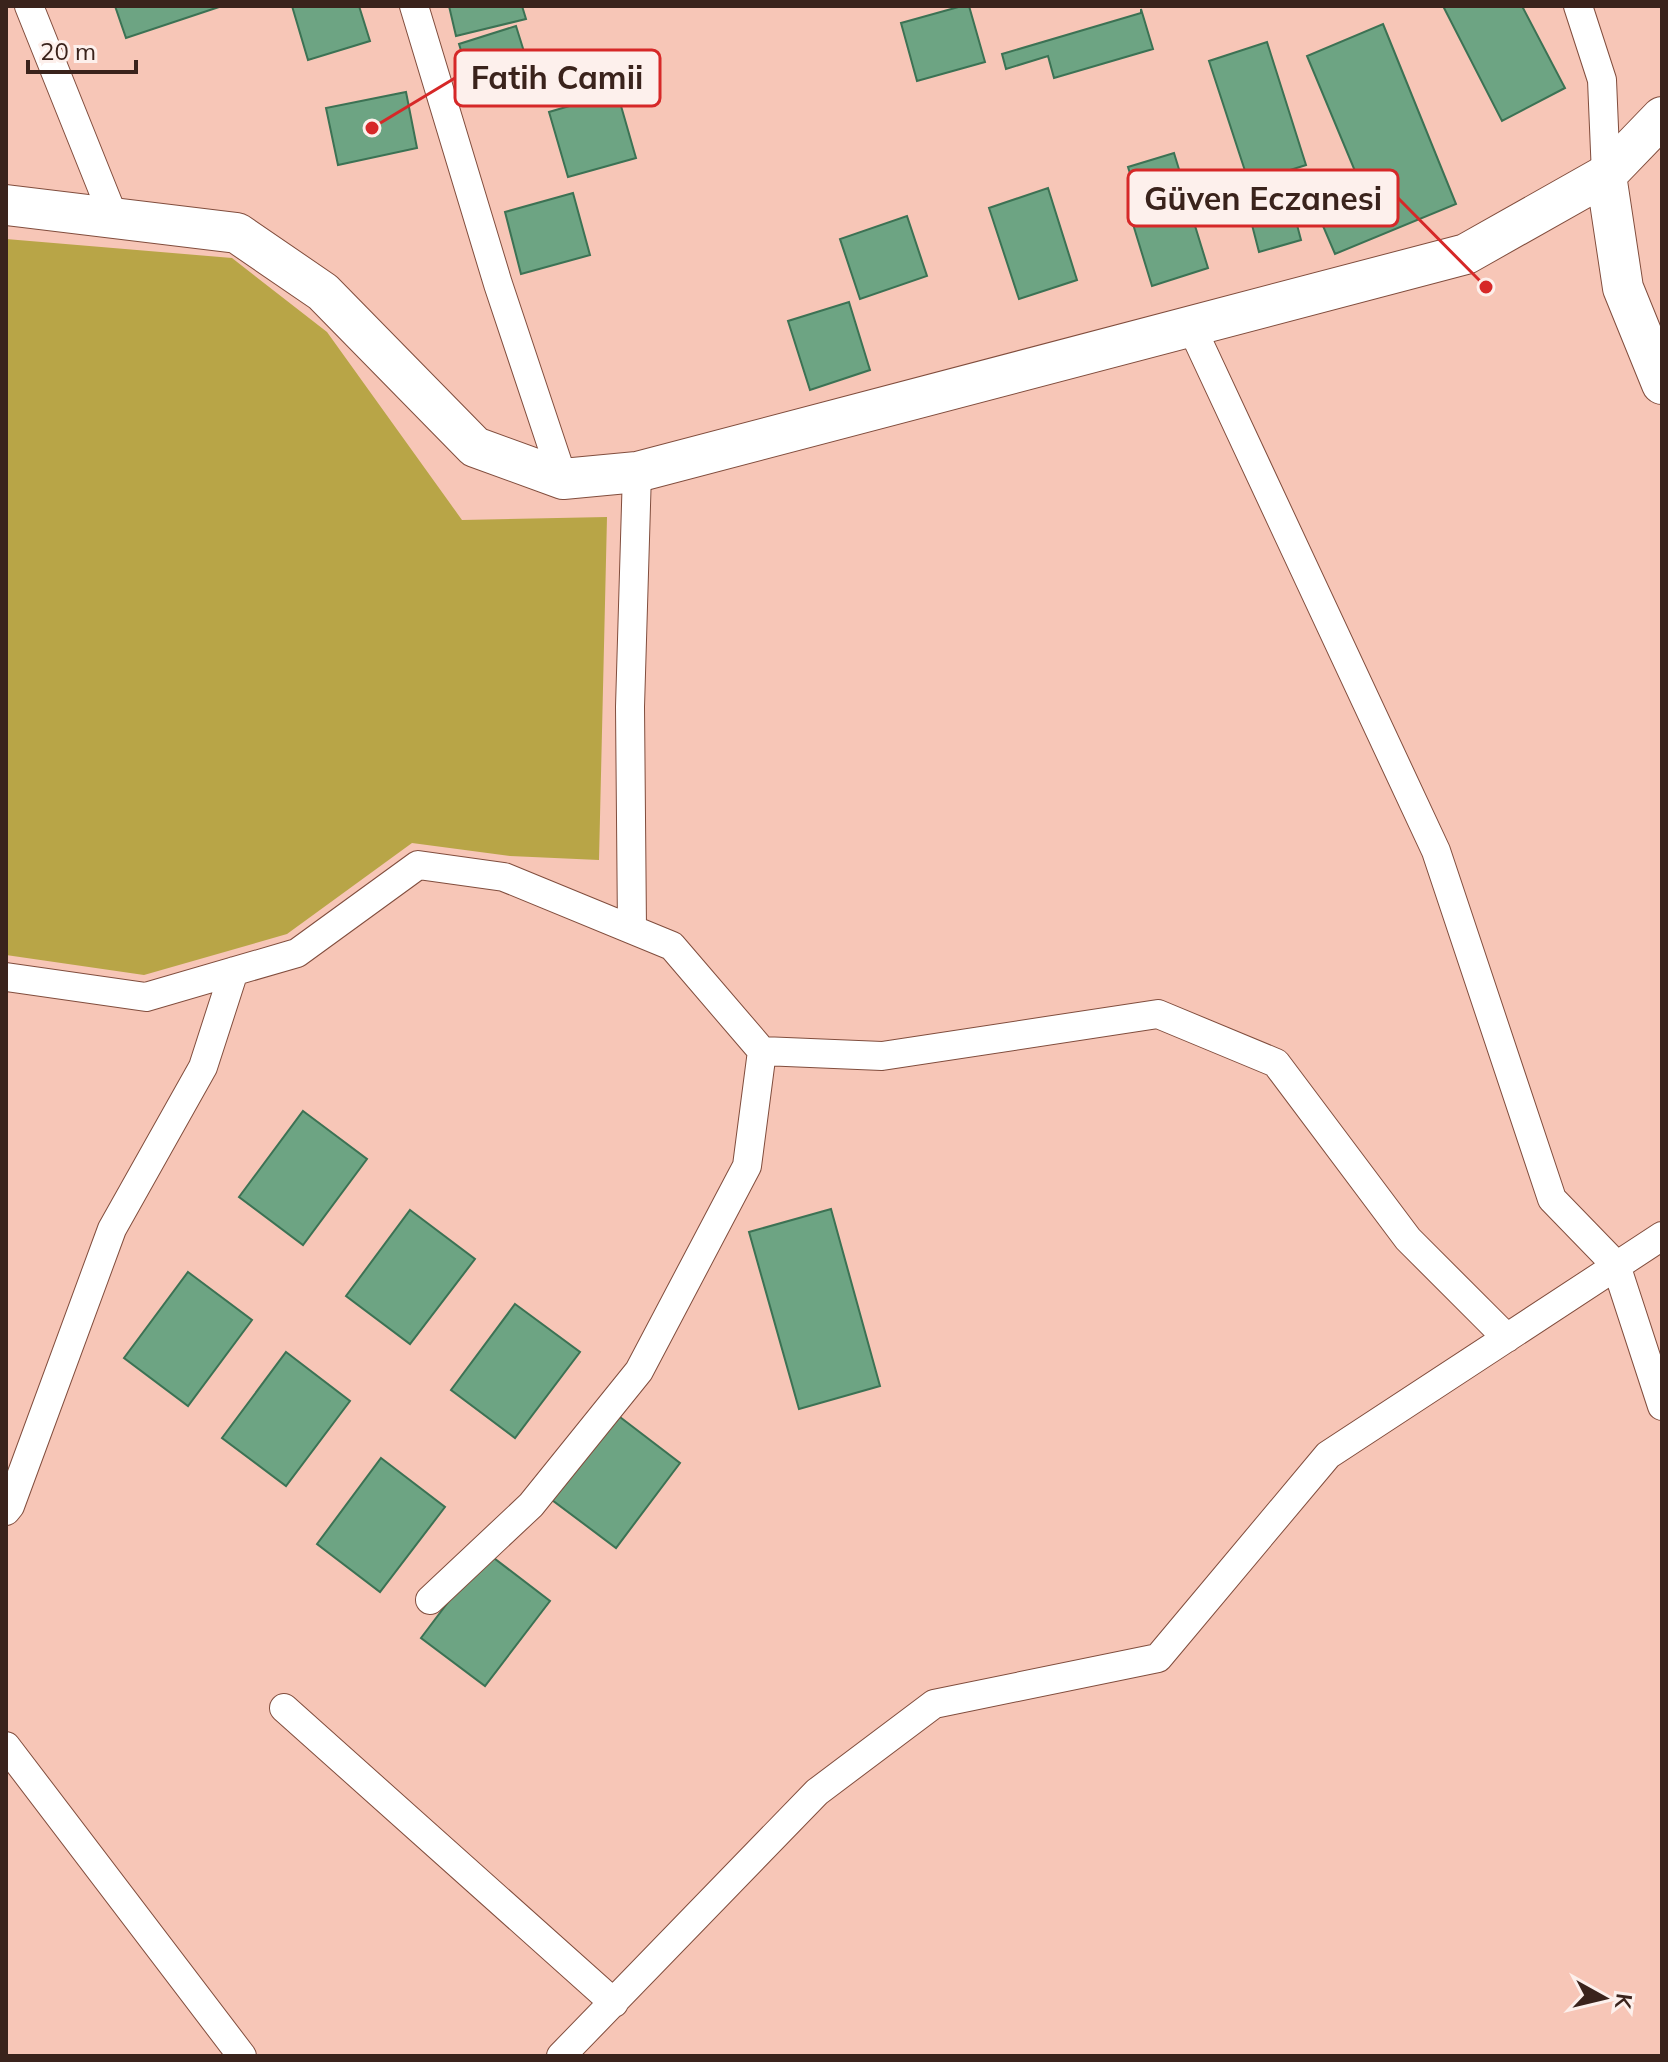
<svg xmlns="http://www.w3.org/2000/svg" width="1668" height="2062" viewBox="0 0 1668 2062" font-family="Mulish,sans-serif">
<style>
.green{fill:#b8a547}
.building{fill:#6da483;stroke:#3c7254;stroke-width:2}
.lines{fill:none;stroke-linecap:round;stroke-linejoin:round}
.street-casing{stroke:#814d3d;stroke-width:30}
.secondary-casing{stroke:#814d3d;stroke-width:42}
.street{stroke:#fff;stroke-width:28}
.secondary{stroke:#fff;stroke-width:40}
.leader{fill:none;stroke:#d62828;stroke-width:3}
.callout-dot{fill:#d62828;stroke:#fdf0ec;stroke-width:3}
.callout{fill:#fdf0ec;stroke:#d62828;stroke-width:3}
.callout-label{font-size:32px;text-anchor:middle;font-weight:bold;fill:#3a231c}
</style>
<rect width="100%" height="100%" fill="#f7c6b7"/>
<!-- green -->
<path class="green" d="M6,239L232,258L327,332L462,520L607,517L599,860L510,856L412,843L287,934L144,975L6,955Z"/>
<!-- building -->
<path class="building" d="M115,6H222L126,38Z
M292,6H359L370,41L308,60Z
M449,6H522L526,19L456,36Z
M962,6H969L985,62L917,81L901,23Z
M1443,6H1522L1565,88L1502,121Z
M1141,9L1153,49L1054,78L1048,56L1006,69L1002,54L1141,13Z
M1383,24L1456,204L1335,254L1308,191L1355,171L1307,56Z
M516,26L531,74L474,93L459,44Z
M1267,42L1306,165L1249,183L1209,61Z
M406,92L417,148L338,165L326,108Z
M617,92L636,158L568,177L549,112Z
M1174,153L1185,189L1139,203L1128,167Z
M1285,179L1301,240L1259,252L1243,190Z
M1048,188L1077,280L1019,299L989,208Z
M573,193L590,255L521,274L505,212Z
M1188,203L1208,268L1152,286L1132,221Z
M907,216L927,276L860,299L840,239Z
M849,302L870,370L810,390L788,321Z
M303,1111L367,1159L303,1245L239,1197Z
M831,1209L880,1386L799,1409L749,1232Z
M410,1210L475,1259L410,1344L346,1296Z
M188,1272L252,1320L188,1406L124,1358Z
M515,1304L580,1352L515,1438L451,1390Z
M286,1352L350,1401L286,1486L222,1438Z
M616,1414L680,1463L616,1548L552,1500Z
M381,1458L445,1507L380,1592L317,1544Z
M486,1552L550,1601L485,1686L421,1638Z"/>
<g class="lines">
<!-- street casing -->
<g class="street-casing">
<path id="street" d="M29,6L114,218
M414,6L498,284L563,479
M1578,6L1602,80L1606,175
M1191,326L1436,851L1552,1199L1616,1265L1662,1406
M632,929L630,707L637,472
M6,977L146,997L297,953L418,865L504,877L672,946L762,1051L882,1056L1158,1014L1276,1063L1408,1239L1507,1338
M6,1511L10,1506L112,1229L203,1067L234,971
M430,1600L531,1505L639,1371L747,1166L762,1051
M284,1708L614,2003
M6,1746L242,2056
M561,2056L817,1792L934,1704L1158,1658L1328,1455L1662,1236"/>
</g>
<!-- secondary casing -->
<g class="secondary-casing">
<path id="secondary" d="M1662,117L1606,175L1623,288L1662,384
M6,205L237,233L323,292L475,447L563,479L637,472L1466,254L1606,175"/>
</g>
<!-- street -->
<use href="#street" class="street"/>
<!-- secondary -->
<use href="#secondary" class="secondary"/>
</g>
<!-- callouts -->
<path class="leader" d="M372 128L455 78M1486 287L1398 198"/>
<g class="callout-dot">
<circle cx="372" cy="128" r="8"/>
<circle cx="1486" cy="287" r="8"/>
</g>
<g class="callout">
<rect x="455" y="50" width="205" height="56" rx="8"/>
<rect x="1128" y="170" width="270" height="56" rx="8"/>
</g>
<g class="callout-label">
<text x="557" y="89">Fatih Camii</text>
<text x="1263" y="210">Güven Eczanesi</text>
</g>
<!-- border -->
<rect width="1668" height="2062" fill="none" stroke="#3a231c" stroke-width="16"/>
<!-- north arrow -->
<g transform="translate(1604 1998) rotate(98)" stroke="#fdf0ec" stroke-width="6" paint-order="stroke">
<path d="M0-6L14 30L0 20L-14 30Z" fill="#3a231c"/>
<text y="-12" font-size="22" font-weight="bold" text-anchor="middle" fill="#3a231c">K</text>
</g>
<!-- scale -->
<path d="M28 60v12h108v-12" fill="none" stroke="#3a231c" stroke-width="4"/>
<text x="40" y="60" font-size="24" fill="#3a231c" stroke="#fdf0ec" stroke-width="6" paint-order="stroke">20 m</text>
</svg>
